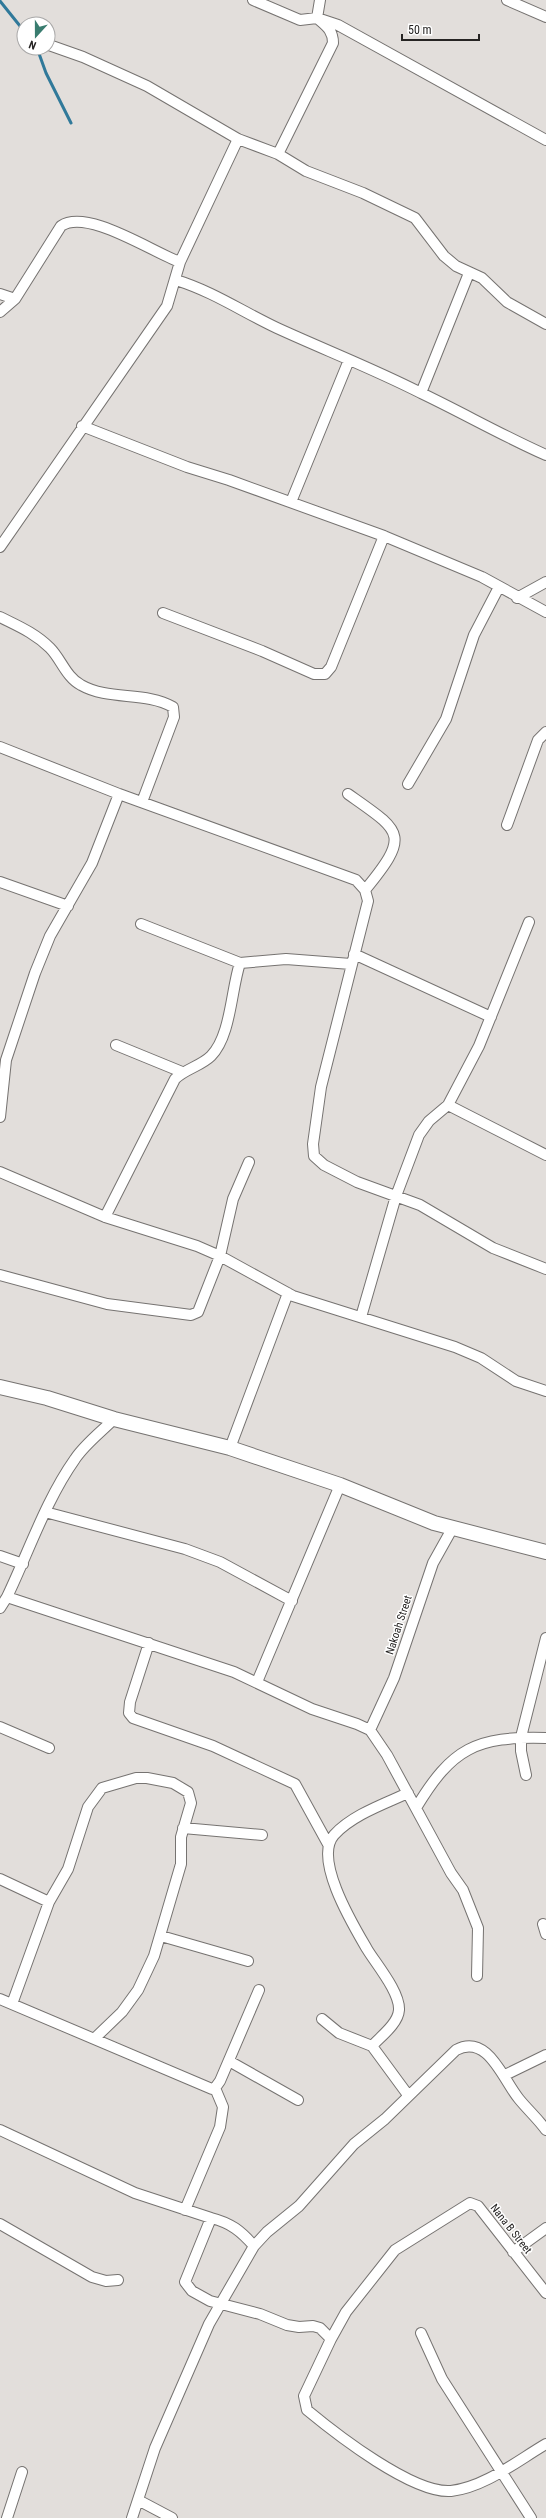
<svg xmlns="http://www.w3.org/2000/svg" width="546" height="2518" viewBox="0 0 546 2518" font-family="'Roboto Condensed',sans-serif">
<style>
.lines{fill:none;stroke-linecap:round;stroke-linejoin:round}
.stream{stroke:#30799a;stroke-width:3}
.street-casing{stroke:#767371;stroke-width:12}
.secondary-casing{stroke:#767371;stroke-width:16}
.street{stroke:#fff;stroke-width:10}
.secondary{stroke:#fff;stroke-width:14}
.labels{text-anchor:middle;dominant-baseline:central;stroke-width:3;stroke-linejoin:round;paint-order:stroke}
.street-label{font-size:11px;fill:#262423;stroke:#fff}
</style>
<rect width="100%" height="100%" fill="#e2dedb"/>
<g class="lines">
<!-- stream -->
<path class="stream" d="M0,1L24,31
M37,48L46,73L71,123"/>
<!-- street casing -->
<g class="street-casing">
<path id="street" d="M253,0L300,20L317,18L338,25L546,140
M507,0L546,17
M49,45L83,57L147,86L238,139L278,154L306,171L363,193L415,218L444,256L456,266L482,278L507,302L546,324
M278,154L333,43C333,30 326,26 317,18L320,0
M176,280C214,292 241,311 277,328C325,350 374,369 421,393C463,413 503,436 546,455
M0,294L15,299
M0,312L15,299L61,226C87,208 152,252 180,262
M421,393L469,273
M82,426L187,467L229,480L384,536L482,577L546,612
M291,502L349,360
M0,547L167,306L180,262L238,139
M517,598L546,582
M163,613L262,651L314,674H325L331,667L384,536
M0,617C18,626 35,633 50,648C61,659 66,677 81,685C109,701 145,691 173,707L174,717L142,802
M0,747L119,794L356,880L365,890L368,901L321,1087L313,1144L314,1156L324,1165L357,1182L420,1205L493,1248L546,1269
M408,784L446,719L474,635L499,587
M348,794C402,832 411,834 365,890
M507,825L538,740L546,732
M0,882L68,906
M141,924L240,963
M354,954L491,1017
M116,1045L182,1072
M448,1105L546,1155
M0,1117L6,1060L35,973L50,936L92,863L119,794
M0,1172L105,1217L197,1246L220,1256L293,1296L455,1347L481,1358L516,1381L546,1391
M105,1217L175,1079C185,1069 201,1066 211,1056C231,1036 231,990 240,963L286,959L351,964
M0,1275L107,1304L191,1315L198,1312L220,1256L233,1199L249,1162
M361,1317L396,1196L419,1135L429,1121L448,1105L479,1046L529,922
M230,1448L288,1293
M45,1512L185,1549L220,1562L292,1601
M0,1556L23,1564
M7,1597L234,1672L312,1709L357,1724L370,1730L387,1755L451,1873L463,1890L478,1928L477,1976
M0,1608L7,1597C29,1551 46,1500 75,1459C85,1444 101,1432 114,1419
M149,1643L130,1702L129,1713L133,1718L213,1746L295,1784L328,1844
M257,1682L340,1485
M0,1727L49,1748
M370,1730L394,1678L433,1563L452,1529
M526,1775L521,1751V1737L546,1638
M416,1808C452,1748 476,1736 546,1738
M183,1828L262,1835
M0,1879L49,1902L68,1869L88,1807L102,1788L136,1778H147L173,1783L188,1792L191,1803L181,1837V1864L154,1956L138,1990L122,2012L95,2038
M543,1924L546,1934
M161,1936L248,1961
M0,1999L212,2089L215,2088L220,2081L259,1990
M12,2004L49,1902
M322,2019L339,2033L372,2046L408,2095
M372,2046C380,2037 398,2024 399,2010C400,1992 376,1964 367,1949C353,1925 313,1859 334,1835C352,1815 384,1804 408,1793
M229,2061L298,2100
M505,2075L546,2055
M0,2130L135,2193L211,2218L185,2282L192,2291L210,2301L260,2314L287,2325L299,2327L313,2326L320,2328L331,2339L304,2396L307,2410C336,2434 413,2494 451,2491C485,2487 517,2461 546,2444
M185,2210L220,2127L223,2107L215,2088
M211,2218C231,2223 241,2231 254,2246
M0,2224L92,2277L106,2281L118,2280
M513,2252L546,2228
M421,2333L442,2379L531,2518
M331,2339L346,2312L395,2250L470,2203L478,2206L546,2293
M138,2500L172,2518
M7,2518L22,2472
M132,2518L155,2448L209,2324L254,2246L267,2232L299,2206L354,2144L385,2119L456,2050C488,2033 503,2080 519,2099C528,2110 538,2119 546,2130"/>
</g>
<!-- secondary casing -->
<g class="secondary-casing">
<path id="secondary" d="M0,1387L47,1398L114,1419L230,1448L340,1485L434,1523L546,1552"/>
</g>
<!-- street -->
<use href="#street" class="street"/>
<!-- secondary -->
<use href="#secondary" class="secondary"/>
</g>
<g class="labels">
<!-- street labels -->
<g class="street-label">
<text transform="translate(399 1625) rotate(-72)">Nakoah Street</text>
<text transform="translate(511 2229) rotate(52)">Nana B Street</text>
</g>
</g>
<!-- north arrow -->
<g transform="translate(36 36) rotate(201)"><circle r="19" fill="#ffffff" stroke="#a8a7a7"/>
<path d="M0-3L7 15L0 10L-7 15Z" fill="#397c6f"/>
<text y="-6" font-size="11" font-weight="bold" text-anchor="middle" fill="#262423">N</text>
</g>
<!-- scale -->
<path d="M402 34v6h77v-6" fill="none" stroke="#262423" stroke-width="2"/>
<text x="408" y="34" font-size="12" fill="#262423" stroke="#ffffff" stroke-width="3" paint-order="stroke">50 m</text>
</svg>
